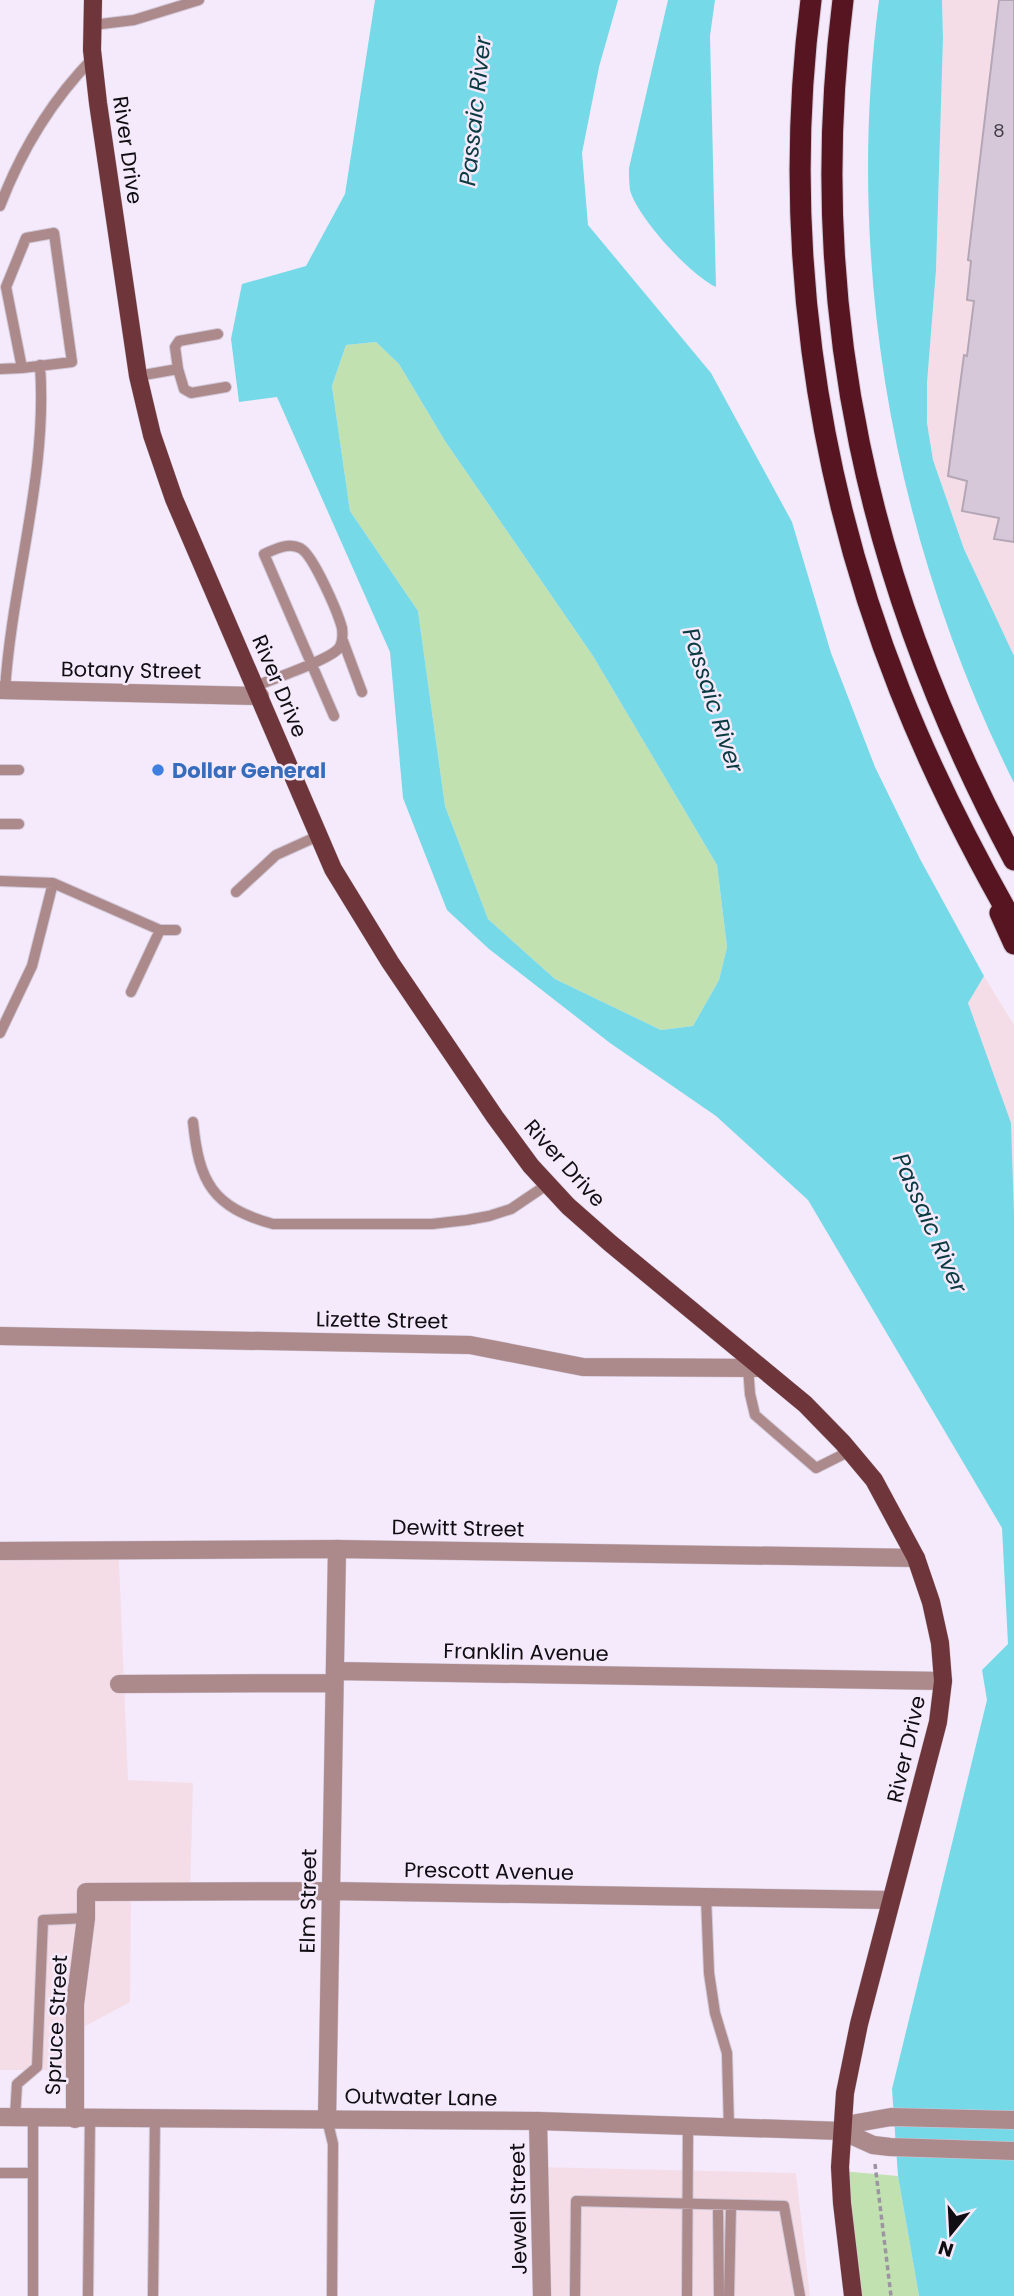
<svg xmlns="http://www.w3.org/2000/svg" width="1014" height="2296" viewBox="0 0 1014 2296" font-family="Poppins,sans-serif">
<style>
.industrial{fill:#f5dde8}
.green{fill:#c1e1b0}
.water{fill:#76d9e8;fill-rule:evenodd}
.building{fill:#d6c8d8;stroke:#b3a6b5;stroke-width:2}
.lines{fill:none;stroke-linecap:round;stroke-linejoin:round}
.service-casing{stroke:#d1c7d6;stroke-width:12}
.minor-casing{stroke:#d1c7d6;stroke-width:19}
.tertiary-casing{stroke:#d1c7d6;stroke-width:19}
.primary-casing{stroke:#d1c7d6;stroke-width:19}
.motorway-casing{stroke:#d1c7d6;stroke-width:23}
.path{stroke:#9c94a1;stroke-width:3.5;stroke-dasharray:5 3.5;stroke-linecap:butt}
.service{stroke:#ac898b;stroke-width:10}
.minor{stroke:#ac898b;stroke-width:18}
.tertiary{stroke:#ac898b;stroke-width:18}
.primary{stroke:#6e353b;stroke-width:18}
.motorway{stroke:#561521;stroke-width:21}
.shop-dot{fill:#3f7fe0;stroke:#f5eafb;stroke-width:2.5}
.labels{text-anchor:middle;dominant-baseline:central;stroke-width:5;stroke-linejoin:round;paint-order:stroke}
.number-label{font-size:18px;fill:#423c44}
.street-label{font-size:21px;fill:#110e13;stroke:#f5eafb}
.shop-label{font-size:21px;font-weight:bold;fill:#366cbe;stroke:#f5eafb;text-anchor:start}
.water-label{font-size:23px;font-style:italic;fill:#0b3b42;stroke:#f5eafb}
</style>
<rect width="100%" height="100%" fill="#f5eafb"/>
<!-- industrial -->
<path class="industrial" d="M942,0H1014V656L964,549L933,460L927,423V383L936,270L943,38Z
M984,976L1014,1025V1216L968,1003Z
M0,1556L119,1560L128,1780L193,1783L190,1897L131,1898L130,2002L78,2030L76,2070H0Z
M538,2167L796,2173L810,2296H535Z"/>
<!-- green -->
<path class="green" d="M376,342L399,364L445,441L593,656L717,865L727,947L719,980L693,1026L661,1030L555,979L488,919L445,806L418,611L350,511L332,386L346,345Z
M841,2171L898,2176L919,2296H857Z"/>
<!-- water -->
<path class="water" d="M375,0H618L599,67L582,153L588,225L711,373L792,522L831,653L875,767L920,859L984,976L968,1003L1011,1123L1014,1216V2296H919L898,2176L892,2089L987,1700L982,1670L1008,1644L1002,1528L808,1200L716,1116L610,1043L489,949L447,910L403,798L390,652L277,397L239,402L231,339L242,284L306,266L345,194ZM376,342L399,364L445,441L593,656L717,865L727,947L719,980L693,1026L661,1030L555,979L488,919L445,806L418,611L350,511L332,386L346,345Z
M668,0H715L710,36L716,287C691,276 637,217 630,190C629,183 629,175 629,168Z
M879,0H942L943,38L936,270L927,383V423L933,460L964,549L1014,656V783C894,542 844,267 879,0Z"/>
<!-- building -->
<path class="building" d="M999,0H1014V542L994,539L999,518L962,511L967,481L948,476L964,355L967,356L974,301L967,300L971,261L968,260Z"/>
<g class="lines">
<!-- service casing -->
<g class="service-casing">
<path id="service" d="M93,25L134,20L199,0
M0,206C21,151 52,100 93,58
M54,233L72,362L22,368L6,287L26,238Z
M0,369L22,368
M178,369L184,389L191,393L226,387
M138,376L178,369L175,347L179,341L218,334
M343,641L362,692
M256,686C272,679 330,660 339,648C343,642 343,636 342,628C338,613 313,554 300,548C288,542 276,549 264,554L334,716
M5,690C12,581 48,475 40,365
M0,770H19
M0,824H19
M0,881L53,883
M236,892L276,855L318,836
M131,992L160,930
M0,1033L32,966L53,883L160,930H176
M193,1122C199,1182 212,1207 273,1224H432L467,1220L489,1216L511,1209L548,1184
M748,1367L750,1394L755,1415L816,1468L850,1451
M706,1897L709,1973L715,2013L727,2053L729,2129
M15,2117L17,2084L37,2067L43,1920L86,1918
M33,2117V2296
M327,2119L333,2144L332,2296
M0,2173H32
M718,2206L719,2296
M88,2296L90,2118
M153,2296L155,2119
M575,2296L576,2201L784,2206L800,2296
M687,2296L688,2127
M729,2296L731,2206"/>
</g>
<!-- minor casing -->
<g class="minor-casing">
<path id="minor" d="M0,690L260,696
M0,1336L470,1345L583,1367L761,1368
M0,1551L337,1549L916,1558
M335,1671L943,1681
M119,1684L334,1683
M75,2119V2004L86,1918V1892L331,1891L891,1900
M327,2119L337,1549
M538,2121L542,2296"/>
</g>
<!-- tertiary casing -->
<g class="tertiary-casing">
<path id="tertiary" d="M0,2117L538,2121L842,2131L873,2145L890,2147L1014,2151
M842,2131L857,2123L891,2117L1014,2120"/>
</g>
<!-- primary casing -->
<g class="primary-casing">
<path id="primary" d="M93,0L92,50L98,103L138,376L152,435L174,499L333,869L390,962L495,1117L531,1166L568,1206L610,1243L805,1404L843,1443L874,1480L916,1558L931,1602L940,1643L943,1681L938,1722L859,2024L845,2093L840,2167L842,2203L853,2296"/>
</g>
<!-- motorway casing -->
<g class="motorway-casing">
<path id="motorway" d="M811,0C781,232 814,474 900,691C932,772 971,849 1014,924
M843,0C804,307 869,590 1014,860
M1000,913L1014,944"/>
</g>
<!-- path -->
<path class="path" d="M875,2164L891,2296"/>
<!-- service -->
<use href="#service" class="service"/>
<!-- minor -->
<use href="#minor" class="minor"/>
<!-- tertiary -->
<use href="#tertiary" class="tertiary"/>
<!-- primary -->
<use href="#primary" class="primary"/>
<!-- motorway -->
<use href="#motorway" class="motorway"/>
</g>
<!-- markers -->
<circle class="shop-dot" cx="158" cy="770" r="7"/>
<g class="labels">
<!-- number labels -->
<g class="number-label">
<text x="999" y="130">8</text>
</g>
<!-- street labels -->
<g class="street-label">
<text transform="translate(128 150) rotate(82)">River Drive</text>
<text transform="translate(131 670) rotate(1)">Botany Street</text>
<text transform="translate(280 686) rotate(67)">River Drive</text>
<text transform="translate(565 1163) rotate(48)">River Drive</text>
<text transform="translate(382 1320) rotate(1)">Lizette Street</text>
<text transform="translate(458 1528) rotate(1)">Dewitt Street</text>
<text transform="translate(526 1652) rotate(1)">Franklin Avenue</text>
<text transform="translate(906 1749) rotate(-77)">River Drive</text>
<text transform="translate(489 1871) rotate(1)">Prescott Avenue</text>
<text transform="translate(308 1901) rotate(-89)">Elm Street</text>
<text transform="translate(56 2025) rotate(-87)">Spruce Street</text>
<text transform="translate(421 2097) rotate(1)">Outwater Lane</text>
<text transform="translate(518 2209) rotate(-91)">Jewell Street</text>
</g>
<!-- shop labels -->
<g class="shop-label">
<text x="172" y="770">Dollar General</text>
</g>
<!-- water labels -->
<g class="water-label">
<text transform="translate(475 111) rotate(-84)">Passaic River</text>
<text transform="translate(713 700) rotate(72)">Passaic River</text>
<text transform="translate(930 1223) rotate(66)">Passaic River</text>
</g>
</g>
<!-- north arrow -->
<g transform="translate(951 2233) rotate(198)" stroke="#f5eafb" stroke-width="5" paint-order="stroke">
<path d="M0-5L12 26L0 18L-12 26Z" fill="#110e13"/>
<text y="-10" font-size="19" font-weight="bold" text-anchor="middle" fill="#110e13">N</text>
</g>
</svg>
